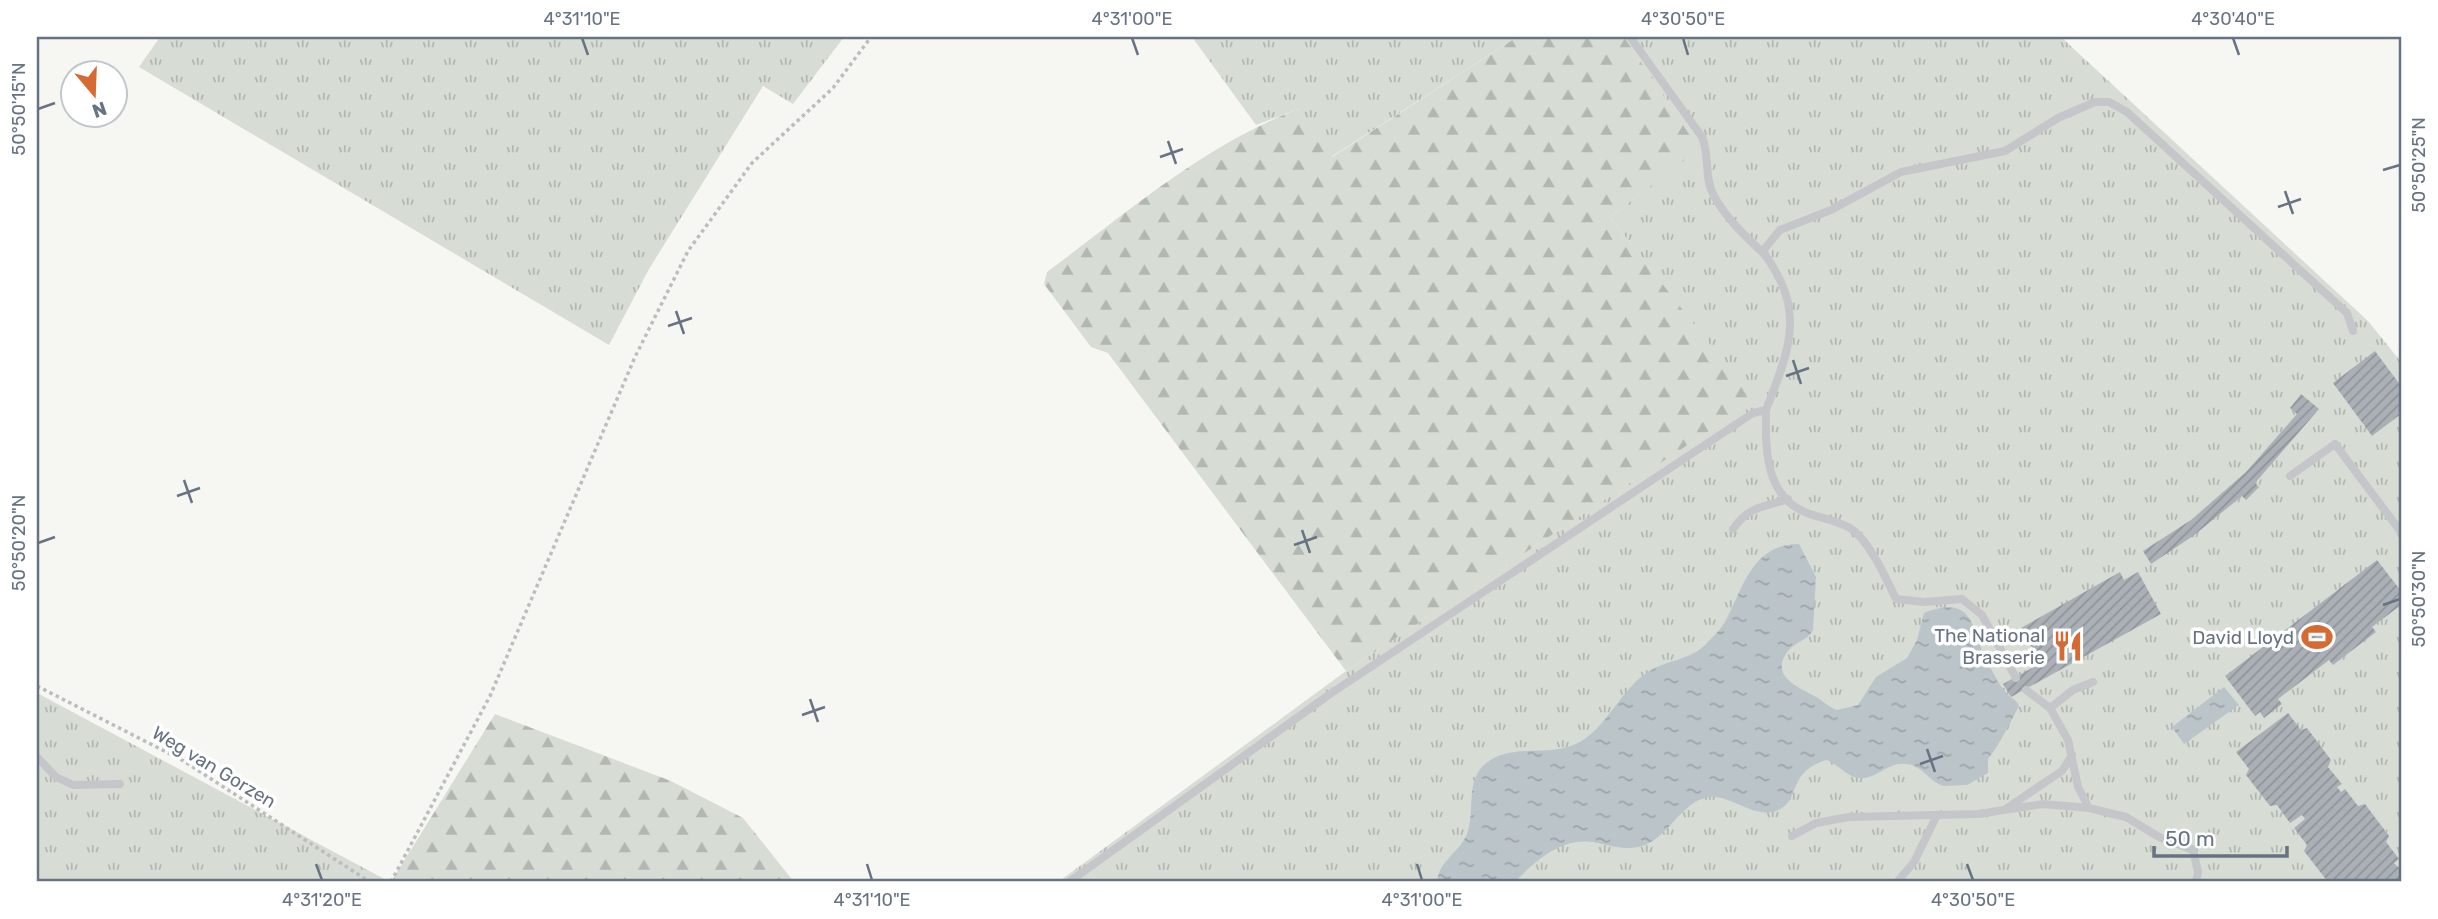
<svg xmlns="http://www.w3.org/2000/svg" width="2438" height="919" viewBox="0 0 2438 919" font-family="Rubik,sans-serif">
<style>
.grass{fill:url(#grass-tufts)}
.forest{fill:url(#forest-firs)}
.water{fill:url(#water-ripples)}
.building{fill:url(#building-hatch)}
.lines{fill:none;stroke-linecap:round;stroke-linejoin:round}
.path{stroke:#bbbdbf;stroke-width:3.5;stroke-dasharray:3.5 3.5;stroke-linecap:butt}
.lane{stroke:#c4c6ca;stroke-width:8}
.ticks{fill:none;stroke:#677382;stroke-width:2.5}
.labels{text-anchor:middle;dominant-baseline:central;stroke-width:7;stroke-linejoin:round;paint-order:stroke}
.poi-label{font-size:19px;fill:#677382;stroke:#fff;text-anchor:end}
.street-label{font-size:19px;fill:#677382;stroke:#fff}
.neatline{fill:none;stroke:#677382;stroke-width:2.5}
.ticks-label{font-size:18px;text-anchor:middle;fill:#677382}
</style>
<defs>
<pattern id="grass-tufts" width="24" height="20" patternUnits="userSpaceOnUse" patternTransform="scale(1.75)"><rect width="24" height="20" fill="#d7ddd4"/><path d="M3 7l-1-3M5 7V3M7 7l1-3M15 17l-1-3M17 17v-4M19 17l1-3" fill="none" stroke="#b2b8b1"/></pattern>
<pattern id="forest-firs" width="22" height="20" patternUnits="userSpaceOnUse" patternTransform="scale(1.75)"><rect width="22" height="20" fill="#d7ddd4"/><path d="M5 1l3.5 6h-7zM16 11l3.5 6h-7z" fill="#b2b8b1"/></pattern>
<pattern id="water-ripples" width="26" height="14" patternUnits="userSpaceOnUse" patternTransform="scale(1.75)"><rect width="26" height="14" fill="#bbc4c9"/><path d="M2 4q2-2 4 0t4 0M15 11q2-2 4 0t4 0" fill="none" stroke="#9ca4a9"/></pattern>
<pattern id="building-hatch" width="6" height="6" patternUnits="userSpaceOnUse" patternTransform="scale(1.75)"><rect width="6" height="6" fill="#aab0b6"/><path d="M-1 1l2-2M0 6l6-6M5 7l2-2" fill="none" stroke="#8e9499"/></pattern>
</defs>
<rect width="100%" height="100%" fill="#f6f6f3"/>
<!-- grass -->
<path class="grass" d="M160,37H844L793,104L763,86L649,269L609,345L139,67Z
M1192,37H1517L1331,157L1298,109L1256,125Z
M1624,37H2061L2368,321L2401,362V882H1058L1346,671L1753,401L1610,217L1698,149Z
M37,693L390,882H37Z"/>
<!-- forest -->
<path class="forest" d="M1517,37H1624L1699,149L1610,217L1754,401L1346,671L1108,353L1091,347L1044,284L1047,272C1128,212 1203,146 1298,109L1332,157Z
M495,714L671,781L743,818L794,882H391Z"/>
<!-- water -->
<path class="water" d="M1799,544L1816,577L1813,630C1807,641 1795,642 1788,651C1767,678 1804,689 1818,698C1825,703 1829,707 1837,710L1858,705L1876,677L1907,658L1917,640L1924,613C1979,592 1970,634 1990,667C1995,676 2001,688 2008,695C2013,700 2016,699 2019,706C2010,723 2000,744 1988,759V773L1967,785L1944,786C1929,782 1923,766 1907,764C1889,761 1877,779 1860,778C1847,778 1838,763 1826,760C1785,773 1802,802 1776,811C1754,818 1735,798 1714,797C1684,796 1671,835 1645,845C1628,851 1615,847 1598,843C1564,835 1537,859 1515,882H1437C1439,860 1459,853 1467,834C1475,814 1466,784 1482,767C1509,739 1552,761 1583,740C1608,724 1620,692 1645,674C1663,660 1690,661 1706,644C1715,635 1724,626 1729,614C1745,582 1755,544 1799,544Z
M2224,687L2239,705L2184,744L2172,727Z"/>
<!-- building -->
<path class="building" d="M2375,351L2401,386V414L2372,436L2333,383Z
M2301,394L2319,409L2255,483L2259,487L2246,500L2242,496L2193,536L2151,564L2143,551L2191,520L2246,472L2297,414L2290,408Z
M2377,560L2401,591V605L2372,627L2376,632L2333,665L2329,660L2278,699L2282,704L2264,718L2260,712L2255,716L2225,676Z
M2120,572L2124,580L2138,572L2161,614L2011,697L2003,684L2041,663L2021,628Z
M2288,713L2301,730L2307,728L2331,760L2328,767L2342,784L2337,787L2341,792L2345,789L2358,806L2365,804L2389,836L2386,842L2399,859L2394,863L2398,867L2401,865V882H2328L2304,851L2307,845L2294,828L2305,819L2302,815L2290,823L2277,805L2270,806L2246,775L2249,769L2236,752Z"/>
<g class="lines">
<!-- path -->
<path class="path" d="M37,686L182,760L370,882
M391,882L490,696L635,357L688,251L752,163L833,88L871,37"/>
<!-- lane -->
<path class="lane" d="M1630,37L1702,137C1710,156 1704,177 1713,194C1725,217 1743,234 1761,251C1770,259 1776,272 1781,282C1802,326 1782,368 1766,410
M1762,252L1780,230L1831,210L1901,172L2005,151L2058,118L2095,102H2109L2127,112L2347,313L2353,331
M2290,476L2335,444L2401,532
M1733,529C1750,505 1763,508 1788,499
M2026,690L2050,708L2073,690L2093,682
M2050,708L2068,740L2078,787L2089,808
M37,757L56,777L73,785L120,784
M2007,808L2062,771L2072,755
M1792,836L1816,823L1849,817L1978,814L2043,804L2089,808L2126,817L2159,837L2193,850L2198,872L2196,882
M1069,882L1330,694L1753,413L1766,410C1765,448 1765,497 1807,513C1821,518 1842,522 1853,530C1870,543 1887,580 1896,599L1924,602L1962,599L1982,615L2016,678
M1897,882L1914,862L1937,815"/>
</g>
<!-- ticks -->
<path class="ticks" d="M582,38L588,55M1132,38L1138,55M1683,38L1688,55M2233,38L2239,55M38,109L55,103M1168,141L1176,164M1160,157L1183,149M2383,170L2400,165M2285,191L2293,214M2278,207L2301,199M676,311L684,334M668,326L692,318M1793,360L1801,384M1786,376L1809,368M184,480L192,503M177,496L200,488M1302,530L1310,553M38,543L55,537M1294,545L1317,537M2383,605L2400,599M810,699L818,722M802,715L825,707M1927,749L1935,772M1920,764L1943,756M316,864L322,880M867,864L872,880M1417,864L1422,880M1967,864L1973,880"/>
<!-- icons -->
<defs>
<g id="stadium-bare" transform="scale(2.415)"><path d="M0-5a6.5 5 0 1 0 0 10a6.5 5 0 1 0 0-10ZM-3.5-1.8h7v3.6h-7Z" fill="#d76932" stroke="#fff" stroke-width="2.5" paint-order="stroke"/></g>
<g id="restaurant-bare" transform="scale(2.415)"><path d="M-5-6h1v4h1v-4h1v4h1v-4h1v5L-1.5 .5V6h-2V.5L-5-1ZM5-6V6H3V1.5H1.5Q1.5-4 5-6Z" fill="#d76932" stroke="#fff" stroke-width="2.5" paint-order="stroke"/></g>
</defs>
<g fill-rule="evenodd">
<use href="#stadium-bare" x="2317" y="637"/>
<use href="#restaurant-bare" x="2068" y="646"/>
</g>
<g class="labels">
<!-- poi labels -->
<g class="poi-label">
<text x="2045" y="635">The National<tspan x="2045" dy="22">Brasserie</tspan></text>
<text x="2294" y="637">David Lloyd</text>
</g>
<!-- street labels -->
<g class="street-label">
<text transform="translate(214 767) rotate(31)">Weg van Gorzen</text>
</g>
</g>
<!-- border -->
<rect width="2438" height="919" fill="none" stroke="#ffffff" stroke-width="77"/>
<!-- north arrow -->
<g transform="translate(94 94) rotate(161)"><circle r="33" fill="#ffffff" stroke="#c2c7cd" stroke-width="2"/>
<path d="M0-5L12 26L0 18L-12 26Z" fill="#d76932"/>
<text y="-10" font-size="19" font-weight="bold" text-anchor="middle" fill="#677382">N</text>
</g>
<!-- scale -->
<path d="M2154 846v10h133v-10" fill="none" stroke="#677382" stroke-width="3.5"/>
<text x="2165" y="846" font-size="21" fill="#677382" stroke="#ffffff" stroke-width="5" paint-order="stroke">50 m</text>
<rect x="38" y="38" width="2362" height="842" class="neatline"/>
<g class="ticks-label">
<text x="582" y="25">4°31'10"E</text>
<text x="1132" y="25">4°31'00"E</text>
<text x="1683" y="25">4°30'50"E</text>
<text x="2233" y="25">4°30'40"E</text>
<text transform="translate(19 109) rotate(-90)" y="6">50°50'15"N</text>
<text transform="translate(2419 165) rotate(-90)" y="6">50°50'25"N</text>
<text transform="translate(19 543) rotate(-90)" y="6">50°50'20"N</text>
<text transform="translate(2419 599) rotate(-90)" y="6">50°50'30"N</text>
<text x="322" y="906">4°31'20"E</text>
<text x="872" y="906">4°31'10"E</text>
<text x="1422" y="906">4°31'00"E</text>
<text x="1973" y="906">4°30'50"E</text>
</g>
</svg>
